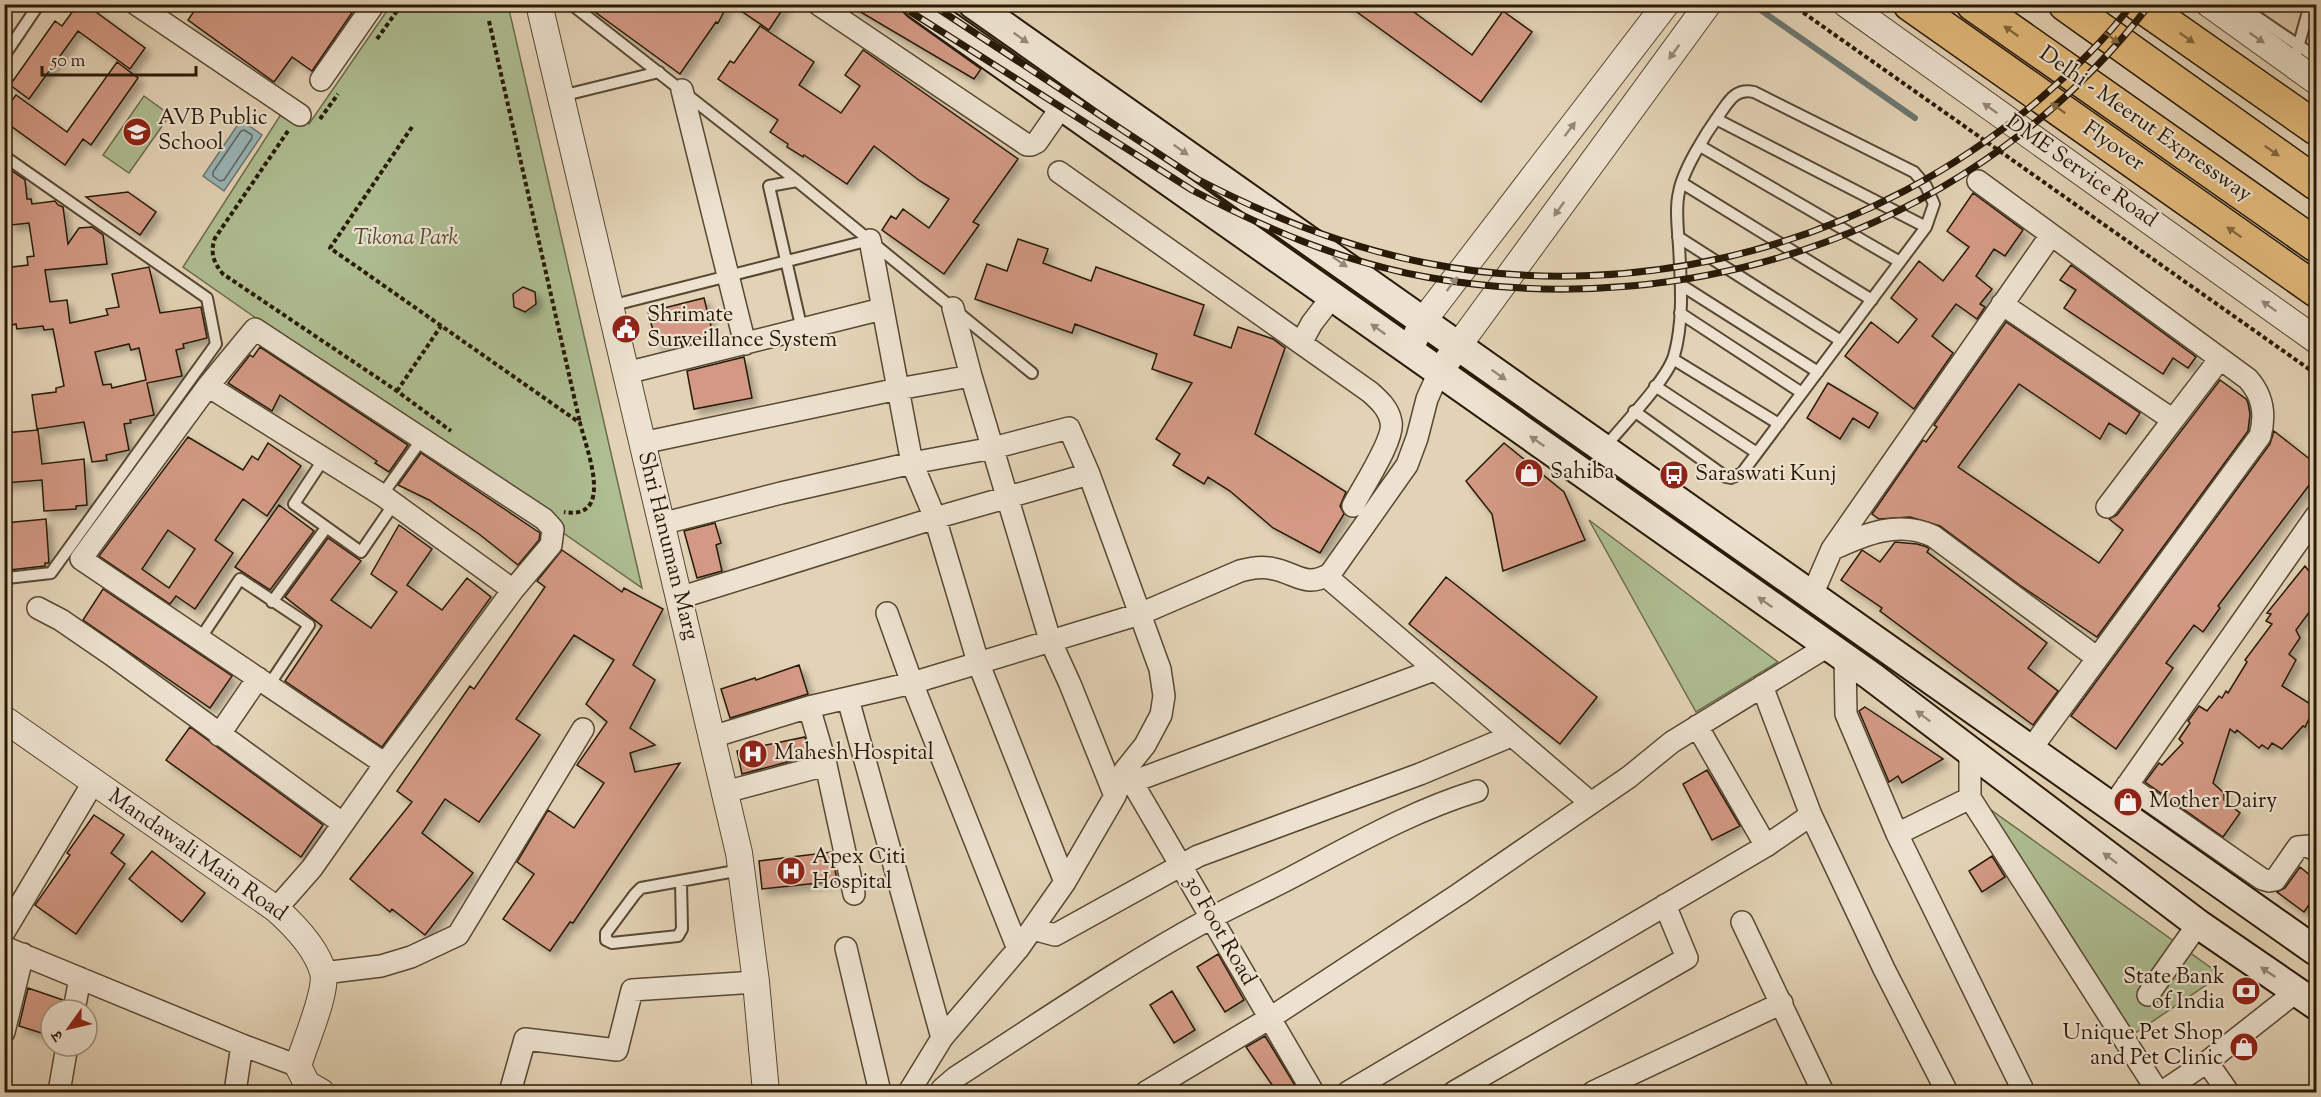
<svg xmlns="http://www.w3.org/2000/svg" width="2321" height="1097" viewBox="0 0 2321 1097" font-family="'Sorts Mill Goudy','Noto Serif Devanagari',serif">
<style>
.green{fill:#aebe92;stroke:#6b6c4c;stroke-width:1.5}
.water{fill:#99b6b8;stroke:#6c7871;stroke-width:1.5}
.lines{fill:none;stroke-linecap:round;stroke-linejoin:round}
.shore{stroke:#606860;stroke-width:1.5}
.stream{stroke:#6c7871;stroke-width:6}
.building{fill:#d39984;stroke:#281a07;stroke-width:1.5;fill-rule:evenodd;filter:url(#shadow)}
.service-casing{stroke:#574833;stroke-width:14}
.minor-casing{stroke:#574833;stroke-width:24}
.tertiary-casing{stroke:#574833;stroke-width:28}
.secondary-casing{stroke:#281a07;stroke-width:32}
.trunk-casing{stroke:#281a07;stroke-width:36}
.motorway-casing{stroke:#281a07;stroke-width:36}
.path{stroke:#281a07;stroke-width:4;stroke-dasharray:4.5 3;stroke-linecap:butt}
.service{stroke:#ede2d0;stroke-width:10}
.minor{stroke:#ede2d0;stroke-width:21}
.tertiary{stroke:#ede2d0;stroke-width:26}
.secondary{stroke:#ede2d0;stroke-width:28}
.trunk{stroke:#e2ba7b;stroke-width:33}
.motorway{stroke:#e2ba7b;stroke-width:33}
.rail-casing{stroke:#281a07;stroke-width:7}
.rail{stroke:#ede2d0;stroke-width:4.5;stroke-dasharray:14;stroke-linecap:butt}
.oneway{fill:#856a41}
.oneway2{fill:#948876}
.labels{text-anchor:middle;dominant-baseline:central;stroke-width:4.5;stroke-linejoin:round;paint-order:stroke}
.poi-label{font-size:22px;fill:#281a07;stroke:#ede2d0;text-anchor:start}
.street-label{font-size:22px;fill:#281a07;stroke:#ede2d0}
.park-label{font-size:22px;font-style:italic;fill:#504b31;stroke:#ede2d0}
</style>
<defs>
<filter id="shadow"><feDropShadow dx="5.5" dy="5.5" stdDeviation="3" flood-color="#0004"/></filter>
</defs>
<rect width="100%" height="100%" fill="#e3d3b6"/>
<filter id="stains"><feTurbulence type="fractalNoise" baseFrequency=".00333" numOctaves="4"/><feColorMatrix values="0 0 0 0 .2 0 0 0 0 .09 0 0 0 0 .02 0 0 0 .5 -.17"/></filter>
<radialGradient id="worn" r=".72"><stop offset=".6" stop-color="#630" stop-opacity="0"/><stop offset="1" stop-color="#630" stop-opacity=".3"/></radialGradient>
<!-- green -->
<path class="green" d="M391,5H508L642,588L183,267L285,108L309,124Z
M144,96L170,115L129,173L103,155Z
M1589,520L1778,662L1696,712Z
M1980,802L2221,975L2128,1038Z"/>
<!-- water -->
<path class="water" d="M241,120L262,135L224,191L203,176Z"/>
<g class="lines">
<!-- shore -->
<path class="shore" d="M244,130L252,135V138L224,180L220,181L213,176V172L241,131Z"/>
<!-- stream -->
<path class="stream" d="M1752,4L1915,118"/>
</g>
<!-- building -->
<path class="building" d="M78,4H85L145,48L130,69L78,31L29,99L10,85L55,21L62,26Z
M199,4H358L312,71L292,57L274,82L188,20Z
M584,4H728L718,23L716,22L680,74Z
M731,4H786L769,30Z
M847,4H901L902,11L908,17L981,69L974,79Z
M1346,4H1403L1472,55L1503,11L1532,32L1481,102Z
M760,26L814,62L799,85L841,113L860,86L845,75L863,50L1018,159L973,222L979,225L944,274L882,230L891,216L896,219L903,209L929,228L949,199L920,181L874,146L847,184L804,155L803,157L787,147L788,144L770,132L778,120L718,79L730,61L734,63Z
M117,62L138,78L91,145L83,139L65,165L4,121V111L16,95L67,132Z
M12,171L25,180L27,199H31L32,204L55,201L58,205L63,207L68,244L79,228L92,227L103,235L107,264L45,270L50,302L67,300L70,323L108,315L106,309L119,307L112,274L149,267L160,313L201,307L207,338L183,344L184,348L176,350L182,376L147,383L154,415L130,420L131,423L124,424L129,450L106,455L107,460L92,462L84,422L37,429L32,395L56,392V388L64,386L53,329L44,330L43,326L17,329L16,324L12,325L8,299L4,300V268L28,265L27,257L34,256L29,223L11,225L8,208H4V172ZM129,344L131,350L139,348L146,380L112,388L111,384L103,385L95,352Z
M128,192L156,212L140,235L86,197Z
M1973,193L2023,230L2005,256L1994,249L1976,276L1992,289L1980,304L1985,307L1977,319L1956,304L1932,336L1953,353L1914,409L1845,356L1871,322L1898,343L1917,319L1891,298L1919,261L1943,281L1969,247L1947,231Z
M1018,239L1048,249L1043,263L1091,281L1096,267L1204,305L1194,335L1231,348L1238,327L1273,339L1285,348L1255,434L1346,492L1340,506L1344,514L1320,553L1273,528L1230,491L1208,477L1204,484L1173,465L1180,454L1156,439L1192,383L1152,369L1157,354L1075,324L1072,333L975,299L987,264L1007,271Z
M2071,265L2196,357L2188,368L2173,358L2163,374L2064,308L2076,290L2060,280Z
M523,287L535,292L536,304L525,312L514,307L513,294Z
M704,298L714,338L682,346L680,339L657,345L648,312Z
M2006,322L2140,413L2126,434L2109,423L2100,439L2019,384L1958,467L2099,563L2123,530L2109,519L2117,515L2220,380L2246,399L2248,403L2250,414L2248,431L2097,637L2021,586L1940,526L1910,517L1879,519L1872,514L1923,440L1926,442L1937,427L1934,425Z
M260,347L408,445L389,472L375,463L377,461L280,395L272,411L228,383L250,355L253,357Z
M744,357L752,398L694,409L687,371Z
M1828,383L1878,413L1869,428L1853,418L1840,439L1807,418Z
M38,430L42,464L84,459L87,505L76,506V509L44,511L42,480L4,483V433Z
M2274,431L2316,464V476L2218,606L2220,608L2203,632L2194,625L2166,663L2173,668L2116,749L2071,716L2270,444Z
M188,437L243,470L252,456L258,460L268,443L301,466L267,516L243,499L215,540L233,553L195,609L176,596L170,604L99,556ZM168,530L195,549L169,588L142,569Z
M1504,443L1564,492L1585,540L1503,571L1492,514L1466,481Z
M421,453L540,533L539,540L518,565L479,534L429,500L398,485Z
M279,505L314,531L270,590L235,567Z
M46,519L49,563H45V566L9,570L5,523Z
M715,523L721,543L716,545L722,571L697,578L684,531Z
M399,525L432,549L407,585L442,610L467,578L491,597L382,747L285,681L322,626L285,597L328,538L361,561L331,600L371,628L397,592L371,574Z
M1895,542L1917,544L1927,547L1929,549L1927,552L2047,643L2028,668L2058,691L2033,725L1880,611L1882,608L1841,580L1862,550L1880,562Z
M562,550L622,592L624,588L663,609L633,665L655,680L630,728L655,745L630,753L635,772L680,763L573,923L570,922L550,951L503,919L534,874L517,862L548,810L574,828L604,783L577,765L607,722L586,704L614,660L574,635L516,719L540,735L479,822L445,799L422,833L473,873L425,935L392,909L390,912L350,879L412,802L397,791L470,686L474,689L545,587L537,581Z
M2305,566L2316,580V603L2296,630L2300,638L2289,654L2296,660L2282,686L2315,707L2305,727L2303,726L2282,749L2272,743L2268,749L2262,745L2259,748L2237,730L2235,733L2230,729L2213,783L2224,793V800L2240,813L2223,837L2145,782L2159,763L2162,765L2183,743L2179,739L2190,723L2188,721L2199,706L2207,711L2219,696L2222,698L2226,691L2228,693L2247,662L2245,660L2272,624L2266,621L2271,614L2267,613Z
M1446,577L1597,697L1560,744L1409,624Z
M103,589L232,676L210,708L83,620Z
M799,665L808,694L730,718L721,689L755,678L756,680Z
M1865,707L1943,759L1902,783L1898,776L1889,782L1859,711Z
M190,727L323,825L301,857L166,760Z
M805,737L810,756L742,774L737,751Z
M1707,770L1740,826L1712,840L1683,784Z
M94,815L124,835L111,853L125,864L76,934L35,905L70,855L67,853Z
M152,851L205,893L182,922L129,879Z
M832,852L837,881L762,889L759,861Z
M1992,856L2005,877L1982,892L1969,871Z
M2300,867L2316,880V895L2304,912L2277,892L2285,888Z
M1218,954L1244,1000L1225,1012L1197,967Z
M28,988L63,1000L62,1010H51V1036L19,1026Z
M1172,991L1195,1030L1174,1043L1150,1005Z
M1265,1036L1299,1092H1277L1246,1047Z"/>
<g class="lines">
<!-- service casing -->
<g class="service-casing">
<path id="service" d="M571,4L797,181L1032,373
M2238,4L2314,56
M2297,51L2310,4
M4,56L39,4
M561,96L659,72
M1716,119L1926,227
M1700,146L1900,262
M4,156L207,298L216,344L51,573L7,578L4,577
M797,181L769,186L802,330
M1682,183L1872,300
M1678,237L1841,341
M1681,285L1818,372
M610,306L870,240
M1680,313L1802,393
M1673,359L1779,424
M1655,386L1757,453
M1605,447C1623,425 1666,381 1674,356C1684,321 1681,282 1679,246C1678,229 1675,209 1679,192C1683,170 1706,133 1719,115C1729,101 1735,88 1754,92L1914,172L1926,186L1934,204L1926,227L1742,473L1731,478L1726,477L1634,411
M323,460L294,504L361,552L393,505
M382,495L422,439
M272,602L326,528
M200,639L240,579L309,625L269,685
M681,882L682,929L678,936L612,943L606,940V933L635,894L641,888L741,870"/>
</g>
<!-- minor casing -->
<g class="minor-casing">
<path id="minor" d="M136,4L300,115
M818,4L1027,145H1031L1037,142L1062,106
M321,80L374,4
M682,90L745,344
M1059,172L1370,392C1379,400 1389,409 1391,422C1395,439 1362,488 1353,506
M1978,181L2248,379C2263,396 2266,414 2260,436L2031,749
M870,240L912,463L935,518L978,662L1065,882
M2002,304L2173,420L2219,360
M953,308L971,376L1050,640L1070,684L1115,796
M1301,343L1312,323L1332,297
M626,373L882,309
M208,386L382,495L513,590
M642,443L898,389L971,376
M2107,507L2173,420
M661,524L781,493L912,463L993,448L1069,428L1089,474L1160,669L1164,696L1161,715L1145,745L1125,770L1115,796L1065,882L1018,949L942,1038L909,1092
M1833,549C1865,534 1899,520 1933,536L2096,657
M1326,576L1591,803
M1812,595L1832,549L2051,235
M679,598L935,518L1089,474
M38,608L61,620L112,655L342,823
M887,613L912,683L1018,949
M1845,658L1846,714L1897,834L2024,1092
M1762,686L1811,815L1884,969L1947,1092
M848,699L942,1038
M809,707L826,765L854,894
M1697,726L1766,846
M219,735L258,678
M712,737L809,707L912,683L1140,614L1240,571C1252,568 1262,566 1274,569C1298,574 1305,588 1330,574L1407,465L1417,438L1427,399L1439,372
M1125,770L1313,1092
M1132,782L1434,670
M2127,785L2262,879L2269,881L2275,880L2298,847L2309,846L2316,851
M725,792L826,765
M1970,798L2158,1092
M2112,807L2316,516
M1897,834L1970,798V751
M276,909L312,868L385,764L513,590L551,545L553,529L544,519L255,329L208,386L81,559L385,764
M1742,922L1823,1092
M1033,929L1055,935L1198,856L1420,774L1511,736
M4,932L93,783
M4,947L242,1045L298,1066
M846,948L880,1092
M323,973L381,966L411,957L458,935L583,729
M2148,995L2198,924
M74,1010L80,978
M4,1032L23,954
M2207,1062L2228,1092
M59,1092L67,1046
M235,1092L242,1045
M510,1092L525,1039L617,1050L632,990L756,982
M944,1092L942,1089L956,1077C1040,1023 1123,966 1211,918C1239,903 1268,890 1296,875C1355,844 1414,810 1477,791
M1146,1092L1270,1018L1459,894L1629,777L1672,742L1828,646
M1348,1092L1766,846L1811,815
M1454,1092L1687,958L1665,905
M1593,1092L1782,1003
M2162,1092L2207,1062L2297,991"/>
</g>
<!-- tertiary casing -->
<g class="tertiary-casing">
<path id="tertiary" d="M539,4L739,853L756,982L766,1092
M1846,4L2316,340
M2209,4L2316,81
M1409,351L1423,321L1666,4
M1439,372L1708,4
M4,719L276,909C294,925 316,947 323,972C328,991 304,1045 298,1066L307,1084L321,1092"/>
</g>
<!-- secondary casing -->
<g class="secondary-casing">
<path id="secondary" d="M917,4L1871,676L2198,924L2316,1005
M973,4L2316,951"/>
</g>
<!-- trunk casing -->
<g class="trunk-casing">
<path id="trunk" d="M1910,4L2316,290
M2139,4L2316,128"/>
</g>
<!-- motorway casing -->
<g class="motorway-casing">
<path id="motorway" d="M1973,4L2316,245
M2065,4L2316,183"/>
</g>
<!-- path -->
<path class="path" d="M1791,4L2316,374
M489,21L580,423
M377,39L402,4
M320,119L338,94
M412,127L330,248L580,423C586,448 616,521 564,512
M288,131L215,238C210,252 213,262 223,274L397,391L451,431
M397,391L441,326"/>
<!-- service -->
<use href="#service" class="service"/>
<!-- minor -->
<use href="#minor" class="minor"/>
<!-- tertiary -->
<use href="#tertiary" class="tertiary"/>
<!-- secondary -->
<use href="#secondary" class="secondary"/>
<!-- trunk -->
<use href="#trunk" class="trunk"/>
<!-- motorway -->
<use href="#motorway" class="motorway"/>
<!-- rail casing -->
<g class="rail-casing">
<path id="rail" d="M898,4L1192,190C1266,229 1343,262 1426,277C1698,326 1981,225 2150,4
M931,4L1197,179C1270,217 1345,247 1426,263C1643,306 1874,242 2041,98C2074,69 2106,39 2132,4"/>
</g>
<!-- rail -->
<use href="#rail" class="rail"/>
</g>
<!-- one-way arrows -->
<defs><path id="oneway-solid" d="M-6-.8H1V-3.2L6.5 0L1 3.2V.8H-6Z" transform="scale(1.5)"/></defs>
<g class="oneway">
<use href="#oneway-solid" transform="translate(2011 31) rotate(-145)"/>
<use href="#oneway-solid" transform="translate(2112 38) rotate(35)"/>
<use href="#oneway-solid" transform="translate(2187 38) rotate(35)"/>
<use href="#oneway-solid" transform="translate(2058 108) rotate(-145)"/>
<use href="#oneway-solid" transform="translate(2272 151) rotate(35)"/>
<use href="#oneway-solid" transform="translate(2234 232) rotate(-145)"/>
</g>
<g class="oneway2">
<use href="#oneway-solid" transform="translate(1021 38) rotate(35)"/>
<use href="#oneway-solid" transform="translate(2257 38) rotate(35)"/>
<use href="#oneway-solid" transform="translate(1674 52) rotate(126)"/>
<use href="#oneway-solid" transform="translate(1990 108) rotate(-145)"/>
<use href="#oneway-solid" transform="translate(1570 129) rotate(-53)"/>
<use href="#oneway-solid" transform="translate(1181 150) rotate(35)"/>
<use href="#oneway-solid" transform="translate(1559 209) rotate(126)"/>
<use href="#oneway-solid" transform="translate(1340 262) rotate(35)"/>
<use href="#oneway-solid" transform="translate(1452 284) rotate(-53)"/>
<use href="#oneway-solid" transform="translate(2269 306) rotate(-145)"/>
<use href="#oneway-solid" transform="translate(1378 329) rotate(-145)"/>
<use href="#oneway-solid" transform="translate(1499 375) rotate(35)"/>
<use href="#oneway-solid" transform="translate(1537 441) rotate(-145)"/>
<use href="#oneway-solid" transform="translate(1765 602) rotate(-145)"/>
<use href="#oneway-solid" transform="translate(1923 716) rotate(-143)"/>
<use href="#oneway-solid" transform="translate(2110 858) rotate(-143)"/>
<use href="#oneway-solid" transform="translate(2268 972) rotate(-146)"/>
</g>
<!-- icons -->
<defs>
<g id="school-disc" transform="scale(1.5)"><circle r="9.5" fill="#8f2418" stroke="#ede2d0"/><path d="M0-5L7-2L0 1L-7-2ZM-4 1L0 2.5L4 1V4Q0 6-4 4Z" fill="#fff"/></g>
<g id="civic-disc" transform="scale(1.5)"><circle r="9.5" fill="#8f2418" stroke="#ede2d0"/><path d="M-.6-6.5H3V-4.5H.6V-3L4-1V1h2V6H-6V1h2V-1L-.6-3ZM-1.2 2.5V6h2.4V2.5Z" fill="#fff"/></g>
<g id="shop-disc" transform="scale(1.5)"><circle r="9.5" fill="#8f2418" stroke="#ede2d0"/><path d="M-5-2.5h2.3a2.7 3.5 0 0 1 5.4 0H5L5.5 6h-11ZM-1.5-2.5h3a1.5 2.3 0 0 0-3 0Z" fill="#fff"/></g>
<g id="bus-disc" transform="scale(1.5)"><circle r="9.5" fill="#8f2418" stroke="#ede2d0"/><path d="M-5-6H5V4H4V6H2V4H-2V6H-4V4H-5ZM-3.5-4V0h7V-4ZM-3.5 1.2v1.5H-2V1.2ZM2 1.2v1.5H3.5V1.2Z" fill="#fff"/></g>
<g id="hospital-disc" transform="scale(1.5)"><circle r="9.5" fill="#8f2418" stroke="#ede2d0"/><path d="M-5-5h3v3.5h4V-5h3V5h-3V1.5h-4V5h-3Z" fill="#fff"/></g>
<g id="bank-disc" transform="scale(1.5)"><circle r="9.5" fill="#8f2418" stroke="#ede2d0"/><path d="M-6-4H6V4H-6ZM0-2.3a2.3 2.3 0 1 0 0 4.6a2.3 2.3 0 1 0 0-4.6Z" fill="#fff"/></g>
</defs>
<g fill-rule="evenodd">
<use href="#school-disc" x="137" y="132"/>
<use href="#civic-disc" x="626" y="329"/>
<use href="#shop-disc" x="1529" y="473"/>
<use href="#bus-disc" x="1674" y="475"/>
<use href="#hospital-disc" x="753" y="754"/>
<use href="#shop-disc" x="2128" y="802"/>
<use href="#hospital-disc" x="791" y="871"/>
<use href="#bank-disc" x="2246" y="991"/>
<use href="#shop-disc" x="2244" y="1047"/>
</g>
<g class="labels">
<!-- poi labels -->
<g class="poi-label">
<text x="158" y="119">AVB Public<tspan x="158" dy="25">School</tspan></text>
<text x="647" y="316">Shrimate<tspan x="647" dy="25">Surveillance System</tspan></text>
<text x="1550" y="473">Sahiba</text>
<text x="1695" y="475">Saraswati Kunj</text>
<text x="774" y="754">Mahesh Hospital</text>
<text x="2149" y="802">Mother Dairy</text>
<text x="812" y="858">Apex Citi<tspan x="812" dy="25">Hospital</tspan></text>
<text x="2225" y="978" text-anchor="end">State Bank<tspan x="2225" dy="25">of India</tspan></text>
<text x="2223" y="1034" text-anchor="end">Unique Pet Shop<tspan x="2223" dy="25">and Pet Clinic</tspan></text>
</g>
<!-- street labels -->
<g class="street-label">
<text transform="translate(2145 125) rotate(35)">Delhi - Meerut Expressway</text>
<text transform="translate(2113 147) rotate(35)">Flyover</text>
<text transform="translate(2081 172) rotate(35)">DME Service Road</text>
<text transform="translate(667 546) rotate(76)">Shri Hanuman Marg</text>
<text transform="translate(197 856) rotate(35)">Mandawali Main Road</text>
<text transform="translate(1219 931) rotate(60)">30 Foot Road</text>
</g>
<!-- park labels -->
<g class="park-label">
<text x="406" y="239">Tikona Park</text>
</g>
</g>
<!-- margin -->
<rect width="2321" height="1097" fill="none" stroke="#e3d3b6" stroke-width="24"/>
<rect x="6" y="6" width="2309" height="1085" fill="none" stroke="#281a07" stroke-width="3"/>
<rect x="12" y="12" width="2297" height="1073" fill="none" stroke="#281a07" stroke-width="1.5"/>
<!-- north arrow -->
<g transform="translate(69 1028) rotate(236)"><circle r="28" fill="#ede2d0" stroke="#9e9280" stroke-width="1.5"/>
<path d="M0-4.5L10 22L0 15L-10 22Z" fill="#8f2418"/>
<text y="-9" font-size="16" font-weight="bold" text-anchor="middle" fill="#281a07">उ</text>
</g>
<!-- scale -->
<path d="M42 66v9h154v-9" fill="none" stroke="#281a07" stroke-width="3"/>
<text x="51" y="66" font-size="18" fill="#281a07" stroke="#ede2d0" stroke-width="4.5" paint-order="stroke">50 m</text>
<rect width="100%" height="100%" filter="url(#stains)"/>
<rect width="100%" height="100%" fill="url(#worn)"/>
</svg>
